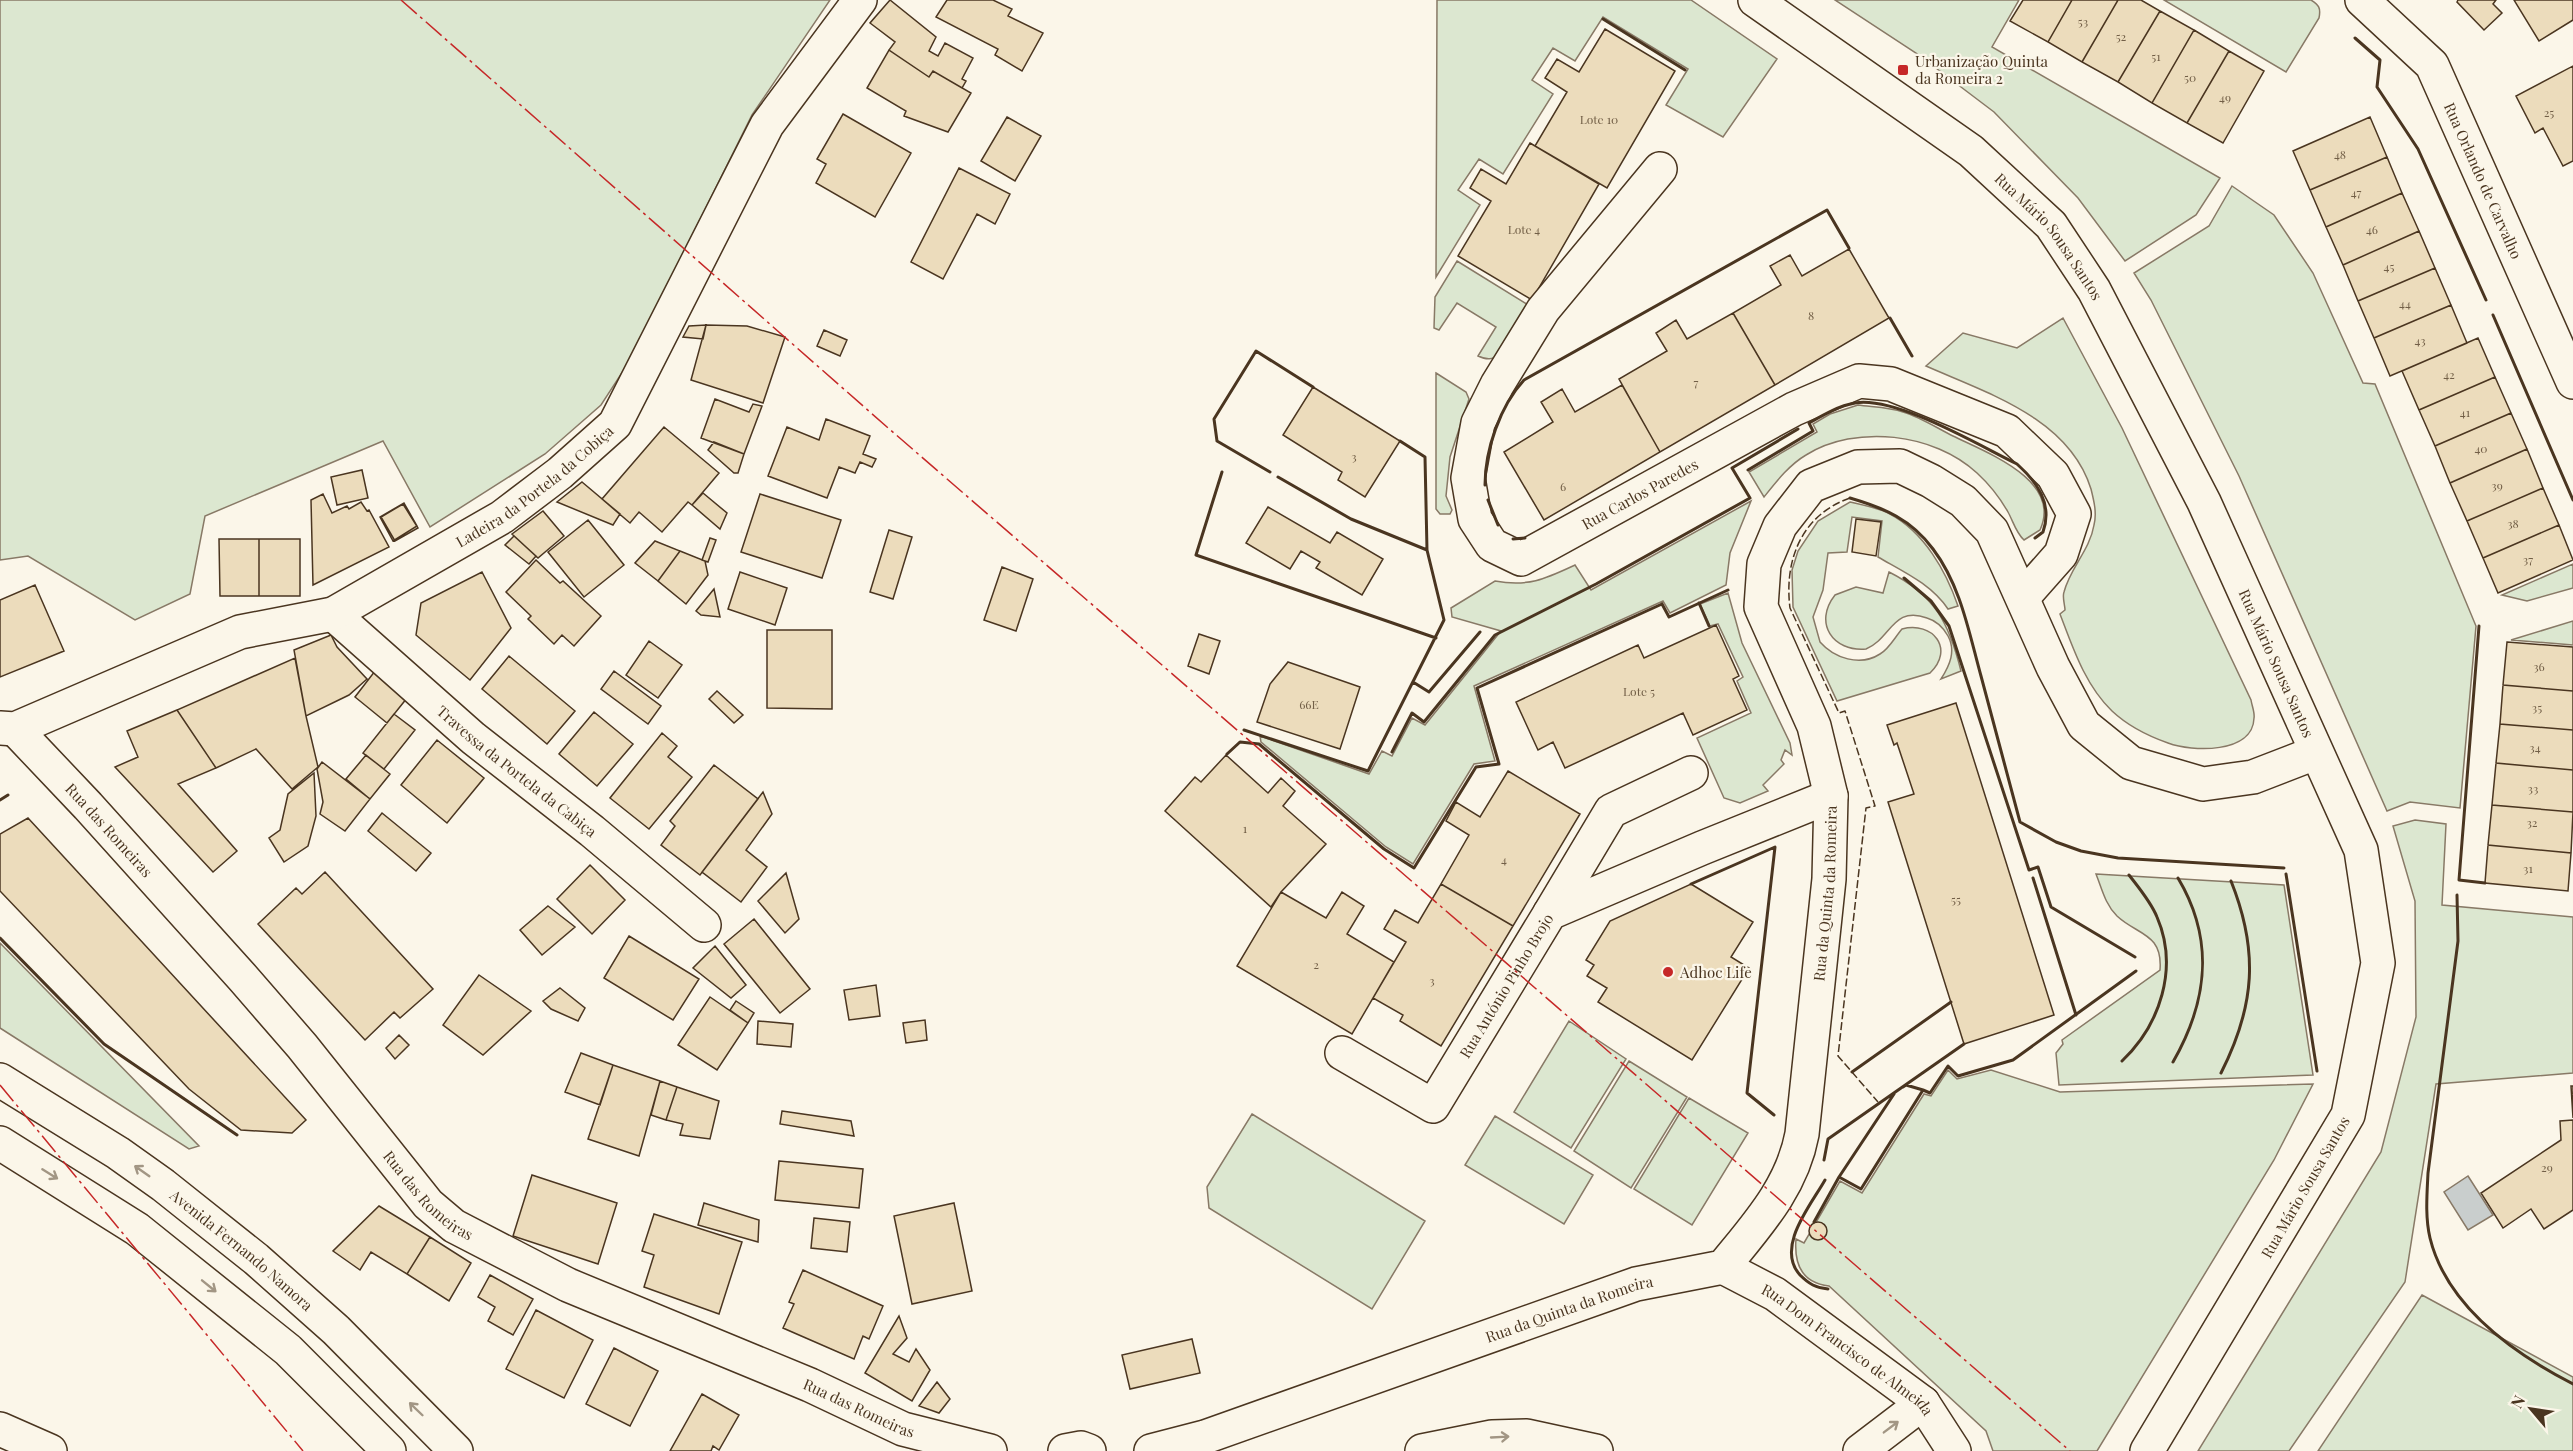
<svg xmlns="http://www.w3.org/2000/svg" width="2573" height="1451" viewBox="0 0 2573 1451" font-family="'Playfair Display',serif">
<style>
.green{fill:#dce7d0;stroke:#887966;stroke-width:1.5}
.water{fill:#c9cecd;stroke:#887966;stroke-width:1.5}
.building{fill:#ecdcbc;stroke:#4a3520;stroke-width:1.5}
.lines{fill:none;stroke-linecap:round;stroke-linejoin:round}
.minor-casing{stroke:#4a3520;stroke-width:36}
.major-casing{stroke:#4a3520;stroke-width:36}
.minor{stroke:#fbf6e9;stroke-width:33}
.major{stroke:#fbf6e9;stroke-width:33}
.fence{stroke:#4a3520;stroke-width:1.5;stroke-dasharray:8 3;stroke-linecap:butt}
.wall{stroke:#4a3520;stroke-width:3}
.power{stroke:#c62828;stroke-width:1.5;stroke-dasharray:21 4.5 3 4.5;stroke-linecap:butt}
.oneway{stroke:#a29684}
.poi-dot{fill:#c62828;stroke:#fbf6e9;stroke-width:2}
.labels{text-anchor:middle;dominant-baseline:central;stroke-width:4.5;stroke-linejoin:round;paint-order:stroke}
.number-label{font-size:12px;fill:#725f47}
.poi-label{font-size:15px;fill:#4a3520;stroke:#fbf6e9;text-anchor:start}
.street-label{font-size:15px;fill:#4a3520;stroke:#fbf6e9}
</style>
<rect width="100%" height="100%" fill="#fbf6e9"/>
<!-- green -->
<path class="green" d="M0,0H830L752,115L631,359L601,405L545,454L430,527L383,441L205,516L190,594L135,620L28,556L0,560Z
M1437,0H1691L1777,59L1723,137L1666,105L1688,69L1603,17L1575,61L1553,48L1532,80L1553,94L1503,174L1479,159L1458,190L1480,205L1436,277Z
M1835,0H2019L1992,47L2220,178L2196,215L2125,261L2078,198L1994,112L1916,53Z
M2164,0H2311C2319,5 2321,8 2319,18L2286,72Z
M2232,186L2274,215L2313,273L2363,383L2375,384L2476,626L2460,808L2410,802L2387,811L2239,476L2151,300L2134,273L2209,226Z
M1457,261L1530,306L1500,354C1492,360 1487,360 1478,356L1496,327L1457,303L1439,330L1434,328L1435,297Z
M2063,318L2122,428L2251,700C2252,706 2255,713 2254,718C2253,754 2192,752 2168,743C2148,736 2128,726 2112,711C2085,685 2073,648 2060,614L2065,610C2065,605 2062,597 2064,592C2070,568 2090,550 2094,525C2097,513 2094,501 2091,489C2069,418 1987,393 1926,366L1963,333L2017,348Z
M1436,373L1466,392L1469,399L1450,457L1446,496L1452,510L1450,514H1440L1436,509Z
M1858,405C1872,407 1889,407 1903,412C1920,417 1937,428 1953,436C1985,452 2063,480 2040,530L2024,540C2016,533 2013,521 2008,512C2000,498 1989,484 1977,473C1934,433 1856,424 1806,455C1789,465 1776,482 1764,497L1749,472L1817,432L1813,424L1830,414Z
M1751,501L1730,553L1726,585L1670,613L1663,601L1474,686L1495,761L1474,764L1413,864L1386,847L1261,742L1260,736L1369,774L1382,751L1392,756L1412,718L1425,725L1501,631L1452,617L1451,608L1495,581C1529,587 1545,579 1575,565L1591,590Z
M1850,502C1863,505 1879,508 1890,514C1924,532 1946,571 1958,606L1948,609C1931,584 1904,572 1878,557L1882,521L1852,517L1847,552L1828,553L1823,590L1813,617L1820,642C1834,658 1860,667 1880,654C1889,649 1895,637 1902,629C1933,621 1955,649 1930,673L1837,701L1793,607L1792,570L1798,551L1818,521Z
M2573,564V588L2527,601L2502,595Z
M1889,572C1935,595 1949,623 1961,671L1941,679C1950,665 1956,651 1948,636C1943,627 1937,621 1927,618C1893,605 1891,639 1866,649C1833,652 1813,623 1835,595L1856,587L1883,593Z
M1728,593L1742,643L1790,743L1792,755L1785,750L1781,760L1784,764L1763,785L1768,791L1740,803L1724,798L1697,738L1751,713L1737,681L1743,677L1718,624L1710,626L1700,604Z
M2573,621V645L2511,640Z
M2415,820L2446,824L2442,905L2573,917V1073L2436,1084L2405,1282L2289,1451H2198L2381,1152L2416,1017L2415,901L2393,826Z
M2096,874L2284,885L2313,1075L2059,1085L2056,1053L2063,1044L2062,1040L2160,970C2163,933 2137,935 2117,916C2105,904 2102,889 2096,874Z
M0,943L199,1146L189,1149L0,1028Z
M1569,1021L1626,1059L1571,1148L1514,1112Z
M1629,1061L1687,1097L1631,1188L1574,1151Z
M1948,1070L1957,1079L1991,1070L2060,1092L2313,1084L2274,1160L2097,1451H1993L1986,1431L1829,1286C1802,1283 1794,1264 1796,1239L1804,1243L1840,1181L1862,1193L1924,1094L1931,1096Z
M1689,1098L1748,1133L1692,1225L1634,1189Z
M1252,1114L1425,1221L1372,1309L1209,1208L1207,1187Z
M1495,1116L1593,1175L1564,1224L1465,1165Z
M2422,1295L2573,1377V1451H2318Z"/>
<!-- water -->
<path class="water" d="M2468,1176L2493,1215L2468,1230L2444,1192Z"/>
<!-- building -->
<path class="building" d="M890,0L936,37L929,51L938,56L945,43L973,58L962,79L966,81L962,88L933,71L929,77L889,50L895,42L870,23Z
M947,0H993L1012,9L1008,16L1043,33L1022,71L995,55L998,49L936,17Z
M2023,0H2072L2048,42L2010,21Z
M2072,0H2118L2082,62L2048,42Z
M2118,0H2141L2160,11L2118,82L2082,62Z
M2458,0H2496L2493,4L2502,13L2484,30L2457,2Z
M2514,0H2573V20L2539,41Z
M2160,11L2194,30L2152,103L2118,82Z
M1605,29L1675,71L1607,188L1535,146L1567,92L1545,78L1557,59L1579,72Z
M2194,30L2229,51L2187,123L2152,103Z
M889,50L929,77L933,71L971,93L948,132L904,116L906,111L867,88Z
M2229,51L2264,71L2223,143L2187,123Z
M2573,66V161L2563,166L2543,128L2535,133L2516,96Z
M843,114L911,153L875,217L816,183L826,164L817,159Z
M1007,117L1041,136L1015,181L981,161Z
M2370,117L2387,157L2310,190L2293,151Z
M1530,143L1599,184L1532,300L1458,256L1491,201L1470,188L1481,169L1506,184Z
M2387,157L2402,193L2326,227L2310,190Z
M959,168L1010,194L995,224L977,214L943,279L911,262Z
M2402,193L2419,231L2343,265L2326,227Z
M2419,231L2435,268L2358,301L2343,265Z
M1849,249L1889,318L1775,385L1733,313L1781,285L1770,266L1790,255L1802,276Z
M2435,268L2451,305L2374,338L2358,301Z
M2451,305L2467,343L2390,376L2374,338Z
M1733,313L1775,385L1660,452L1619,379L1667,351L1656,333L1676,320L1687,339Z
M706,325L703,339L683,337L689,326Z
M706,325L747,326L785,337L763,403L691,380Z
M824,330L847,340L840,356L817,346Z
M2478,338L2495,377L2419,410L2402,371Z
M2495,377L2511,413L2435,446L2419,410Z
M1622,385L1660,452L1544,520L1504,452L1553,422L1541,402L1562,389L1575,412Z
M1313,387L1400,441L1365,497L1338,480L1342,472L1283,435Z
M715,399L749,412L753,404L762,406L744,454L701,438Z
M2511,413L2527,449L2450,483L2435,446Z
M826,419L870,436L863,454L876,459L872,467L860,462L855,473L839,467L827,498L768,476L787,427L819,440Z
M664,427L719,473L692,505L688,502L662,532L639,512L630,523L602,499Z
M714,442L744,454L738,473H734L708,450Z
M2527,449L2543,488L2467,521L2450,483Z
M362,470L368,498L337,505L331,477Z
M582,482L620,514L613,525L557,502Z
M2543,488L2559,525L2483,558L2467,521Z
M703,493L727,513L720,529L692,505Z
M323,494L332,513L347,506L349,509L361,502L367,511L369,510L389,547L313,585L311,500Z
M760,494L841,520L822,578L741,552Z
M404,503L417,526L393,541L380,517Z
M403,504L418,528L395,541L381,517Z
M1268,507L1330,543L1337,532L1383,559L1362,595L1316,568L1320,562L1301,551L1290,569L1246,543Z
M543,511L564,536L538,558L512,534Z
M1856,519L1881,522L1876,556L1852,552Z
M588,520L624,565L584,597L548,552Z
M2559,525L2573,560L2498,593L2483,558Z
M889,530L912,537L893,599L870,592Z
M514,536L536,556L529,564L505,545Z
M710,538L716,540L708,562L702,560Z
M219,539H259V596H220Z
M259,539H300V596H259Z
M655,541L680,551L658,581L635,563Z
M680,551L705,561L708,575L686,604L658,581Z
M536,560L560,583L563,581L601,616L574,646L562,635L554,644L528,619L531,616L506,592Z
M1002,567L1033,579L1016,631L984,620Z
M482,572L511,628L470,680L416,635L421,603Z
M740,572L787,588L775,625L728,609Z
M35,585L64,651L0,677V600Z
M714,589L720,617L701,615L696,611Z
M1716,625L1739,676L1733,679L1747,710L1693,735L1683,713L1565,768L1553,742L1538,750L1516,702L1638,645L1644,658Z
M767,630H832V709L767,708Z
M1199,634L1220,641L1209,674L1188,666Z
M331,635L337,647L367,679L349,695L306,716L294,650Z
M649,641L682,665L658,698L626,675Z
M2507,642L2573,647V691L2503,685Z
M509,656L575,711L547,744L482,689Z
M295,658L306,716L318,767L292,789L256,749L216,768L177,710Z
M1288,662L1360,687L1340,749L1257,722L1270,684Z
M375,671L407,698L387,723L355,697Z
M614,671L661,706L648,724L601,689Z
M2503,685L2573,691V730L2500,724Z
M717,691L743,715L734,723L709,699Z
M1956,703L2054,1015L1964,1044L1888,802L1914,794L1897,743L1894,745L1887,725Z
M177,710L216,768L178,784L237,851L213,872L115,767L138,757L127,731Z
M594,712L633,744L597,786L559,754Z
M394,714L415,730L384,769L363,753Z
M2500,724L2573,730V770L2496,763Z
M662,733L677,746L668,757L692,777L649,829L610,798Z
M437,740L484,778L447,823L401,785Z
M366,755L390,774L370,799L346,779Z
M1226,755L1268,793L1281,778L1295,791L1283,806L1326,844L1281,892L1271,907L1165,811L1195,777L1201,782Z
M322,762L370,799L345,831L320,814L323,802L317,769Z
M2496,763L2573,770V812L2492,805Z
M714,765L758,799L700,875L661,845L675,826L670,821Z
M1508,771L1580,814L1513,926L1441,884L1469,835L1446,821L1456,802L1480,817Z
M314,773L316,816L308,846L284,862L269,838L280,830L288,794Z
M763,792L772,814L746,850L767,867L741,902L702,872Z
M2492,805L2573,812L2571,853L2488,845Z
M382,813L431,853L416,871L368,831Z
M28,818L306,1120L292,1133L241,1130L189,1089L0,891V834Z
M2488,845L2571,853L2568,891L2485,883Z
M590,865L625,900L592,934L557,899Z
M325,872L433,989L400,1018L394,1012L365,1040L258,924L296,888L302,894Z
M786,873L799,919L785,933L758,901Z
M1441,884L1513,926L1441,1046L1400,1021L1403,1015L1373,998L1406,942L1384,929L1395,910L1418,923Z
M1691,884L1753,922L1731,957L1749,968L1692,1060L1598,1002L1607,988L1587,976L1594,965L1586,960L1610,921Z
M1281,892L1326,918L1342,892L1364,906L1347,934L1394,962L1352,1034L1237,966Z
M548,906L575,927L542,955L520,930Z
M754,919L810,989L780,1013L724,944Z
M629,936L699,979L673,1020L604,978Z
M715,946L746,985L731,998L693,968Z
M479,975L531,1011L483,1055L443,1025Z
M876,985L880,1016L849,1020L844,990Z
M560,988L585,1008L578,1021L551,1009L543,1001Z
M710,997L748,1023L717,1070L678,1045Z
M736,1001L754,1013L748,1023L730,1010Z
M925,1020L927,1040L906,1043L903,1023Z
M758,1021L793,1024L791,1047L757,1044Z
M399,1035L409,1045L395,1059L386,1048Z
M581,1053L613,1065L600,1105L565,1092Z
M613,1065L660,1081L639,1156L588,1139Z
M660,1081L677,1087L666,1120L651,1115Z
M2571,1086H2573V1118Z
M677,1087L719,1101L710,1139L680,1135L683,1124L666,1120Z
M782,1111L851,1121L854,1136L780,1124Z
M2573,1120V1210L2544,1229L2531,1209L2503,1228L2481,1193L2561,1140L2560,1121Z
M779,1161L863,1169L859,1208L775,1200Z
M532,1175L617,1203L598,1264L513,1236Z
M704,1203L759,1220L758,1242L698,1225Z
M954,1203L972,1291L912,1304L894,1216Z
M379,1206L430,1237L407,1274L371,1252L360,1270L333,1251Z
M654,1214L742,1242L719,1314L644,1287L654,1255L642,1251Z
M814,1218L850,1222L847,1252L811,1248Z
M1809 1231a9 9 0 1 1 18 0a9 9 0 1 1-18 0Z
M430,1237L471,1263L449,1301L407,1274Z
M803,1270L883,1306L869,1339L863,1336L854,1359L783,1328L794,1304L789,1302Z
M490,1275L533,1299L513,1335L488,1321L495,1307L478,1297Z
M536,1310L593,1340L564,1398L506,1369Z
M899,1316L907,1338L893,1354L909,1362L916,1349L930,1370L912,1401L865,1373Z
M1192,1339L1200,1373L1130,1389L1122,1355Z
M614,1348L658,1371L630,1426L586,1404Z
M937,1382L950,1399L939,1413L919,1406Z
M702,1394L739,1415L719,1450L713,1446L711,1451H670Z"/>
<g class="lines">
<!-- minor casing -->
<g class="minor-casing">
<g id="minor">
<path id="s1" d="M1755,0L1971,151L2051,225L2094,290L2204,502L2361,850L2378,963L2348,1115L2147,1451"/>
<path id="s2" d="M2362,0L2432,65L2573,382"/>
<path id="s3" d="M1660,169L1543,310L1497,385L1478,423L1468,478L1475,519L1492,545L1521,559L1794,409L1859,381L1891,384L2007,431L2053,475L2074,514L2061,554L2023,597"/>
<path id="s4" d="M333,614L473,738L592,831L704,925"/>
<path id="s5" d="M0,728L15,729L240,632L333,614L502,517L560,473L615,424L767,125L860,0"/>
<path id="s6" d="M15,729L88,806L243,978L302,1046L428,1204L454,1226L568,1285L810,1385L903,1429L990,1451"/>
<path d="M1550,913L1611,811L1691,773"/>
<path id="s7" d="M1342,1053L1433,1106L1550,913L1702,848L1831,796"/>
<path id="s8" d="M1723,1267L1775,1294L1923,1403L1954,1451"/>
<path d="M0,1429L50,1451"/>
<path d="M1065,1451L1081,1448L1089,1451"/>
<path id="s9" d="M1151,1451L1205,1437L1636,1284L1723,1267C1756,1226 1792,1188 1802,1134L1829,879L1831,796L1814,726L1761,607L1764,564L1780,526L1811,486L1858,467L1900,466L1931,481L1963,501L1992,531L2053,667L2084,725L2131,763L2203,784L2253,777L2315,753"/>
<path d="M1422,1451L1492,1437L1527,1436L1596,1451"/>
<path d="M1860,1451L1923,1403"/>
</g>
</g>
<!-- major casing -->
<g class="major-casing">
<g id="major">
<path id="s10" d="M0,1080L118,1153L163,1185L256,1259L336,1330L456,1451"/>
<path d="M0,1143L137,1229L288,1350L389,1451"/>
</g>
</g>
<!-- minor -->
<use href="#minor" class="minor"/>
<!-- major -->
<use href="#major" class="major"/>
<!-- fence -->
<path class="fence" d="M1850,498C1801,515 1784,561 1790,608L1839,713L1845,711L1875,806L1866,808L1838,1056L1878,1102"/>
<!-- wall -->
<path class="wall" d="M1603,19L1685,70
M2355,38L2380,60L2377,87L2418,149L2486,300
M2493,315L2573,500
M1890,318L1912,356
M1748,470L1813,431L1809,423C1823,415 1838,406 1855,403C1896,396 1978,445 2017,464C2037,482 2053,504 2043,532L2035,538
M1222,472L1196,555L1436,638
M1270,472L1217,441L1214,419L1256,351L1313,387
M1278,477L1351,519L1427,550
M1485,485C1485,450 1500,406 1524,380L1827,210L1849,248
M1850,498C1884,508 1911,519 1933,549C1961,586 1969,633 1981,676C1994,725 2007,773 2020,822L2056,842L2081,851L2118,858L2284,868
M1488,500L1498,525
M1513,539L1525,538
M1904,578L1931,601L1949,626L2029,870L2038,867L2051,907L2135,957
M1699,603L1709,626
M2479,626L2459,880L2485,883
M1413,682L1429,692L1480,632
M1244,730L1368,771L1444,620L1427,550L1425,457L1400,441
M1392,752L1412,713L1424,722L1495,635L1596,584L1750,498L1732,468L1798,429
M1227,754L1240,742L1259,744L1384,849L1414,868L1476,767L1499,764L1477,688L1662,604L1669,617L1728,590
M0,800L8,795
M2286,874L2317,1071
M2033,878L2076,1015
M1691,884L1775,847L1747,1093L1774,1115
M2457,895L2458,941L2428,1173C2427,1194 2425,1217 2430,1238C2447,1307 2513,1353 2573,1384
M0,938L104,1044L237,1135
M2122,1061C2160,1025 2179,968 2157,917C2151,902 2139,888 2129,875
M2173,1062C2208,1001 2215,940 2178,878
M1852,1072L1951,1002
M2221,1073C2255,1006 2259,951 2231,881
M1903,1087L1906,1085L1923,1090
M1824,1160L1828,1139L1964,1044
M1839,1177L1894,1094
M1825,1180C1811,1205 1775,1247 1800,1275C1809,1284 1816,1288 1828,1289
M1814,1222L1839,1177L1861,1189L1923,1090L1930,1093L1948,1066L1958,1076L2013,1060L2136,971"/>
<!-- power -->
<path class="power" d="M401,0L887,427L2070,1451
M0,1085L303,1451"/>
</g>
<!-- one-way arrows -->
<defs><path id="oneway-shaft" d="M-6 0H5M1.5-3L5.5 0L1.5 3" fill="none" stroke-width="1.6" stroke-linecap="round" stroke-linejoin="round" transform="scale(1.5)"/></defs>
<g class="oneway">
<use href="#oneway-shaft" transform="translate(142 1171) rotate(-145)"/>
<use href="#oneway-shaft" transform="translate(50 1174) rotate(32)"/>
<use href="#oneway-shaft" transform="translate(209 1286) rotate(39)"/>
<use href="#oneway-shaft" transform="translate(416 1409) rotate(-136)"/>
<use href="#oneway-shaft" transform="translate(1891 1427) rotate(-37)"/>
<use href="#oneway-shaft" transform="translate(1500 1437) rotate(-3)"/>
</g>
<!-- markers -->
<g class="poi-dot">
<rect x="1897" y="64" width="12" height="12" rx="3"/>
<circle cx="1668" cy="972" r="6"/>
</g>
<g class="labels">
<!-- number labels -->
<g class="number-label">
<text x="2083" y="21">53</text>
<text x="2121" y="36">52</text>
<text x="2156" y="56">51</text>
<text x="2190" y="77">50</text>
<text x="2225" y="97">49</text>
<text x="2549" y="112">25</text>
<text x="1599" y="119">Lote 10</text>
<text x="2340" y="154">48</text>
<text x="2356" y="192">47</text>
<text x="1524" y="229">Lote 4</text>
<text x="2372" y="229">46</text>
<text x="2389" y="266">45</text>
<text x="2405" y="303">44</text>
<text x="1811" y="315">8</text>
<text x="2420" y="340">43</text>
<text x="2449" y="374">42</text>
<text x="1696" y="382">7</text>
<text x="2465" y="412">41</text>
<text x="2481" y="448">40</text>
<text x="1354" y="456">3</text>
<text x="2497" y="485">39</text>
<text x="1563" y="486">6</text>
<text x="2513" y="523">38</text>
<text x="2528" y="559">37</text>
<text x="2539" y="666">36</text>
<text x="1639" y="691">Lote 5</text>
<text x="1309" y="704">66E</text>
<text x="2537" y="707">35</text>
<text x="2535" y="747">34</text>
<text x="2533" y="788">33</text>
<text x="2532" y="822">32</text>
<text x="1245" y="828">1</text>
<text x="1504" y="859">4</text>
<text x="2528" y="868">31</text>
<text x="1956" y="899">55</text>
<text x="1316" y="964">2</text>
<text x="1432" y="980">3</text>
<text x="2547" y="1167">29</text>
</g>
<!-- poi labels -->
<g class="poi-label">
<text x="1915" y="61">Urbanização Quinta<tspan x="1915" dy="17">da Romeira 2</tspan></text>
<text x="1680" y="972">Adhoc Life</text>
</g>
<!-- street labels -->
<g class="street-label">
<text stroke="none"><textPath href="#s2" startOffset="222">Rua Orlando de Carvalho</textPath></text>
<text stroke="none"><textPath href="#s1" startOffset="380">Rua Mário Sousa Santos</textPath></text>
<text stroke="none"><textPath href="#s5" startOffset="594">Ladeira da Portela da Cobiça</textPath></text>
<text stroke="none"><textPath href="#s3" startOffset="610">Rua Carlos Paredes</textPath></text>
<text stroke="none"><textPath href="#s1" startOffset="866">Rua Mário Sousa Santos</textPath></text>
<text stroke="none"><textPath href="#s4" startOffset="242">Travessa da Portela da Cabiça</textPath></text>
<text stroke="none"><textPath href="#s6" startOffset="138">Rua das Romeiras</textPath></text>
<text stroke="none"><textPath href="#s9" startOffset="1000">Rua da Quinta da Romeira</textPath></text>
<text stroke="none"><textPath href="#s7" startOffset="246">Rua António Pinho Brojo</textPath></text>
<text transform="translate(2305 1187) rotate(-60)">Rua Mário Sousa Santos</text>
<text stroke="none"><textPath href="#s6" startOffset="624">Rua das Romeiras</textPath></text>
<text stroke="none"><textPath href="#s10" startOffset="296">Avenida Fernando Namora</textPath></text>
<text stroke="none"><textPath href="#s9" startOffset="442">Rua da Quinta da Romeira</textPath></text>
<text stroke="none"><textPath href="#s8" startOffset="150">Rua Dom Francisco de Almeida</textPath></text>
<text stroke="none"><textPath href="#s6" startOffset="1108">Rua das Romeiras</textPath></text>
</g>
</g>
<!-- north arrow -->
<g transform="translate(2531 1409) rotate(299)" stroke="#fbf6e9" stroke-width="4.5" paint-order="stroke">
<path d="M0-4.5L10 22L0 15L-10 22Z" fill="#4a3520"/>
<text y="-9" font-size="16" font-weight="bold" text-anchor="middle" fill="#4a3520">N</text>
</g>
</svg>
